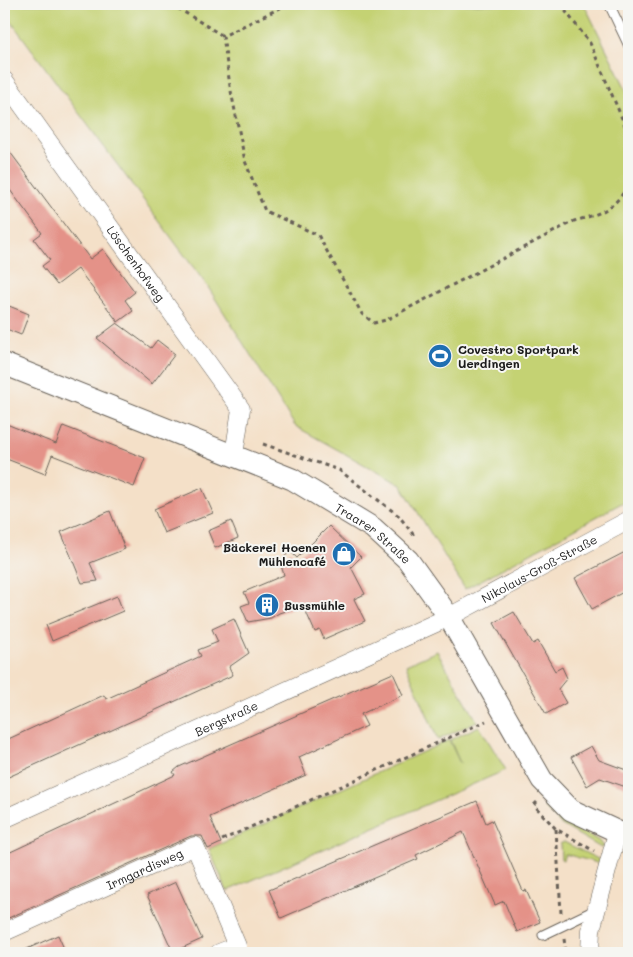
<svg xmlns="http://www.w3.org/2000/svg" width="633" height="957" viewBox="0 0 633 957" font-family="Mali,sans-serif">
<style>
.green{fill:#c4d273;stroke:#707748}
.building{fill:#e49288}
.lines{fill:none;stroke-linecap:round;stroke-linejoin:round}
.service-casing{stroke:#686158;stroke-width:11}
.minor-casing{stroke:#686158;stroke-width:19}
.tertiary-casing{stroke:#686158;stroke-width:23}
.path{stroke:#686158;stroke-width:3;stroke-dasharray:4 4;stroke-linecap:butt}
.service{stroke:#fff;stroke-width:9}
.minor{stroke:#fff;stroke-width:18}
.tertiary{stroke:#fff;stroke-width:21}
.labels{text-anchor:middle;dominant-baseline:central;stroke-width:4;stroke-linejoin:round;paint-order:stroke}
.street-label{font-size:12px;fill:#1c1c1c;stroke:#f6f6f2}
.poi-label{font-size:12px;font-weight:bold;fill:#1c1c1c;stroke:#f6f6f2;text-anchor:start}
</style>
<rect width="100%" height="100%" fill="#f6f6f2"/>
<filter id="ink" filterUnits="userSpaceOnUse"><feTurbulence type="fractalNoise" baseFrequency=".02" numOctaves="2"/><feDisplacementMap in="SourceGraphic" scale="10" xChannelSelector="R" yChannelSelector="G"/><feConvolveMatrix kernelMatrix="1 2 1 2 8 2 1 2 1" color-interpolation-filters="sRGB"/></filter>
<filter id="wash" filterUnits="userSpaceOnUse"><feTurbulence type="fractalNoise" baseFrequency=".0096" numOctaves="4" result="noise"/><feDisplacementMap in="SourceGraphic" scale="20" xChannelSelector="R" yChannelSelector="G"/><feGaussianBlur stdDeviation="1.12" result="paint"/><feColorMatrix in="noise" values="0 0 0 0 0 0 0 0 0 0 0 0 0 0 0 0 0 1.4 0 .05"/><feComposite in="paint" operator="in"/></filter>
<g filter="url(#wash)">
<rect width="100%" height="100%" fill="#f4e0c8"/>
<!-- green -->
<path class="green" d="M4,4H584L629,95V499L465,589L401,485L295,426L208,287L4,12Z
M437,651L477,721L438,740L406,665Z
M479,726L506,770L227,891L209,849L449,740L460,763L450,740Z
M546,805L560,818L599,841L603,847L601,848L560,824L544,807Z
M564,842L602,861L601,864L565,854L563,860L561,859L560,844Z"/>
<g id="blocks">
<!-- building -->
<path class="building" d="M4,144L90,259L103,249L135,292L125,300L133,311L118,322L78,269L57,285L42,266L50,260L34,239L42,233L4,182Z
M4,304L29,314L21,335L4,328Z
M117,323L151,348L157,340L175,354L152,384L97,338Z
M4,423L56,444L63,426L145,458L134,487L52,455L45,474L4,458Z
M202,488L213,513L164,533L154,509Z
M110,511L125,549L90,563L98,581L82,583L61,532Z
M231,521L238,538L215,548L208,531Z
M329,526L361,557L351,567L365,594L354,599L365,621L324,639L320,630L315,632L303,605L279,613L271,618L248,622L241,606L249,603L244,592L284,575L280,562L290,551L297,558Z
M629,550V589L592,609L575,578Z
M117,596L123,611L52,641L46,625Z
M514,612L533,644L538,641L555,671L562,667L567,678L558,689L566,703L546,714L494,623Z
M234,619L249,653L229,667L233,675L4,779V741L104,695L106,699L201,656L198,650L218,642L212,629Z
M393,673L403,695L361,714L367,726L299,757L306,775L210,817L221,843L208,849L202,836H191L4,920V855L175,775L173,772L179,767Z
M591,746L599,760L629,771V788L600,778L587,786L571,757Z
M477,801L486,823L492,820L523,891L526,890L540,922L517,932L504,901L495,905L463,832L416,855L418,859L281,918L269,890Z
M176,882L202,939L173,952L147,895Z
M58,935L66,953H18Z"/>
</g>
</g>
<g filter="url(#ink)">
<use href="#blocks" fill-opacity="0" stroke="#686158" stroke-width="1"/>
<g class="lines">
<!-- service casing -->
<g class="service-casing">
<path id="service" d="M609,4L629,46
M543,935L591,912L595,913"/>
</g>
<!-- minor casing -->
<g class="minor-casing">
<g id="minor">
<path id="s1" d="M4,80L241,409L234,455"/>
<path id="s2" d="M4,819L449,617L629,520"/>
<path id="s3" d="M4,932L195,846L237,946L219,953"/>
<path d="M590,953L591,930L617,833"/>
</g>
</g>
<!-- tertiary casing -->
<g class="tertiary-casing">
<g id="tertiary">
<path id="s4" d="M4,364L292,479L373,528L408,560L449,617L542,780L571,810L629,837"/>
</g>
</g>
<!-- path -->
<path class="path" d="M171,4L223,36
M288,4L223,36L230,86L245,161L265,211L318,235L362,314L374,323L386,320L574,221C600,214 616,209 629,183
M560,4L590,43L629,135
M4,341L11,344
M263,444L339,470L399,516L416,538
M537,802L534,805L556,829L594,851
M556,829L561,913
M222,840L486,721
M564,939L566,953"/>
<!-- service -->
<use href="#service" class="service"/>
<!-- minor -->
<use href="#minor" class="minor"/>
<!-- tertiary -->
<use href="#tertiary" class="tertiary"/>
</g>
</g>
<!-- icons -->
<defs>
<g id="stadium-disc" transform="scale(1.25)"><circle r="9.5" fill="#1f6fb2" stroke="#f6f6f2"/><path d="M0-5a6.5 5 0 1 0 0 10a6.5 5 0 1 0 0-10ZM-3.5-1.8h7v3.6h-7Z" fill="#fff"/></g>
<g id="shop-disc" transform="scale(1.25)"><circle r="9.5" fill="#1f6fb2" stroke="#f6f6f2"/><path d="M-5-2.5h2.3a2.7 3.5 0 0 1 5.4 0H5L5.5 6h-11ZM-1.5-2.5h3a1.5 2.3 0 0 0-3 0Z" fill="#fff"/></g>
<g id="building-disc" transform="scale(1.25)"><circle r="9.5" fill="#1f6fb2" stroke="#f6f6f2"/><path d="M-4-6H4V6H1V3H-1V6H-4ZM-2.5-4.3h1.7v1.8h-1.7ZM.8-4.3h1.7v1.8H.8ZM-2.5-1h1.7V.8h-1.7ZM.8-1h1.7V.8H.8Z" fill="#fff"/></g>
</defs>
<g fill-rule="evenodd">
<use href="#stadium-disc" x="440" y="356"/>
<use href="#shop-disc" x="344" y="554"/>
<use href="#building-disc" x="267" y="605"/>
</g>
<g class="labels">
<!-- street labels -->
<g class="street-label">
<text stroke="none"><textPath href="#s1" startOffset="226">Löschenhofweg</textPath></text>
<text stroke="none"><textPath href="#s4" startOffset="408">Traarer Straße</textPath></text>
<text stroke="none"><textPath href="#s2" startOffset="591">Nikolaus-Groß-Straße</textPath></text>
<text stroke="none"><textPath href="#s2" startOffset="244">Bergstraße</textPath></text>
<text stroke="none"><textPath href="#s3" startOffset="154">Irmgardisweg</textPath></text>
</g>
<!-- poi labels -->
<g class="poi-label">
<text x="458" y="349">Covestro Sportpark<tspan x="458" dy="14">Uerdingen</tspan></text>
<text x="326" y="547" text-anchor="end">Bäckerei Hoenen<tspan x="326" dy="14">Mühlencafé</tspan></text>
<text x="284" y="605">Bussmühle</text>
</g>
</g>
<!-- margin -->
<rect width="633" height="957" fill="none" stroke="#f6f6f2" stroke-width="20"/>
</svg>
